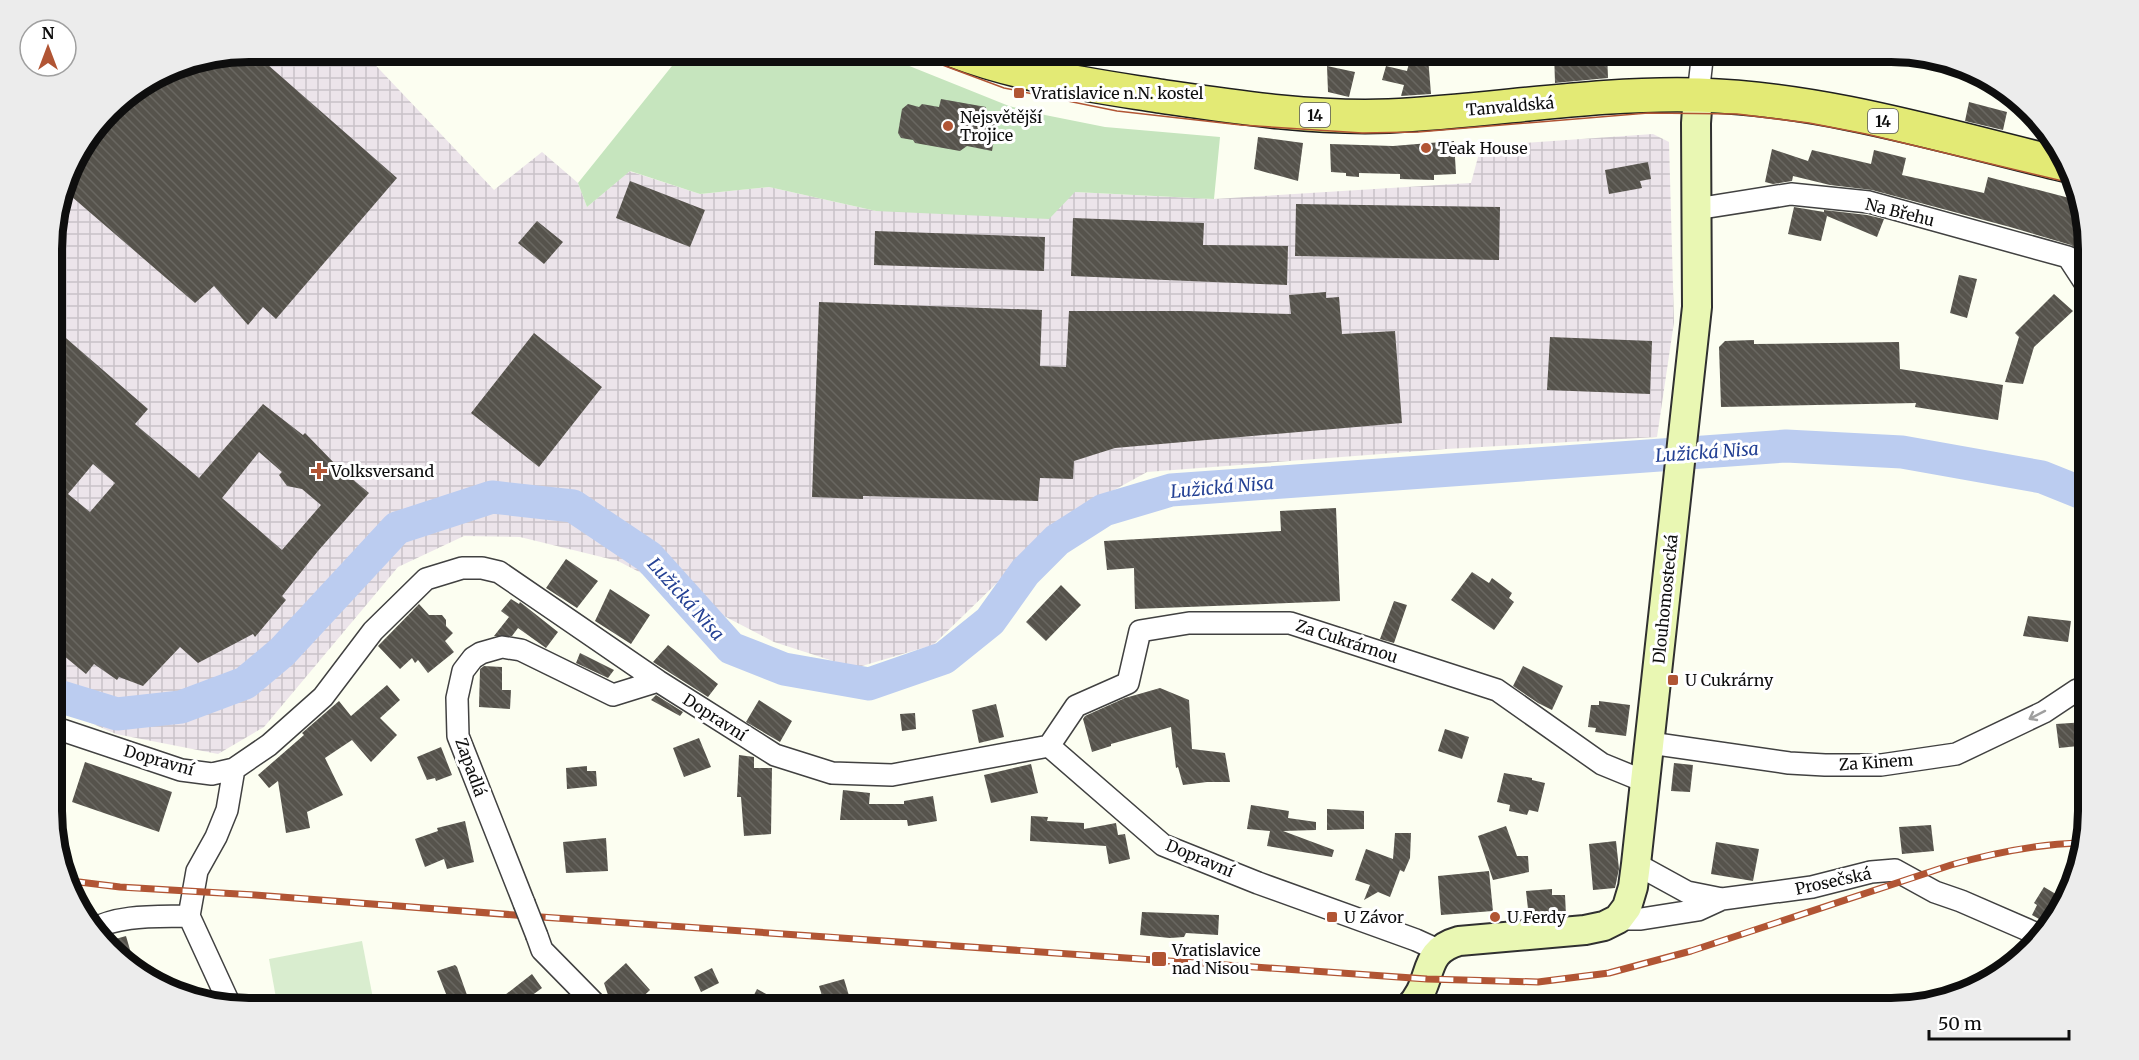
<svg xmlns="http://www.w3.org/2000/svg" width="2139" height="1060" viewBox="0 0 2139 1060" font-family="Merriweather,serif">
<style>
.industrial{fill:url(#industrial-grid)}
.park{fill:#c6e5be}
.pitch{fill:#d9edcf}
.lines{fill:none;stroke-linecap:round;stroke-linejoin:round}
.river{stroke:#bbccf0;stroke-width:33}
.building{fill:url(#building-back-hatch);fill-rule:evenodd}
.street-casing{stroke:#414141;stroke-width:24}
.secondary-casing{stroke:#303030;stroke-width:32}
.primary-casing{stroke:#1f1f1f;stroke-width:36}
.street{stroke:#fff;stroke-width:21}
.secondary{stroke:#e9f7b3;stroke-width:28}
.primary{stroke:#e3ea75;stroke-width:33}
.tram{stroke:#b15534;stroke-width:1.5}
.rail-casing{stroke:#b15534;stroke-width:7}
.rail{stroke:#fff;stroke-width:4.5;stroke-dasharray:14;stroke-linecap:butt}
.street-bridge-casing{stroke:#414141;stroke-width:24;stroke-linecap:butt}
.street-bridge{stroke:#fff;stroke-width:21}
.oneway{stroke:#9f9f9f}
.poi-dot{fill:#b15534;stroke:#fff;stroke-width:2}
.labels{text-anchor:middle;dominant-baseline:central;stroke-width:6;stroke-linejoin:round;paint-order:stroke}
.shield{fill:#fff;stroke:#565656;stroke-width:1.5}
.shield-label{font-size:15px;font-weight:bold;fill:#0e0e0e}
.poi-label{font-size:16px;fill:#0e0e0e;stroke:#fff;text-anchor:start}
.street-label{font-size:16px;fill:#0e0e0e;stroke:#fff}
.water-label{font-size:18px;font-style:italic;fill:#244194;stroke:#fff}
.rim{fill:none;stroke:#0e0e0e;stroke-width:8}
</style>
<defs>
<pattern id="industrial-grid" width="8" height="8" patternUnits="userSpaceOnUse" patternTransform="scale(1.5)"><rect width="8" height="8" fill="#ece4ea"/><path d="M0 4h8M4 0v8" fill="none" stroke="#c9c2c8"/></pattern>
<pattern id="building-back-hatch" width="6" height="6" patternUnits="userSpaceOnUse" patternTransform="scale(1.5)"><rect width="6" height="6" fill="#56534c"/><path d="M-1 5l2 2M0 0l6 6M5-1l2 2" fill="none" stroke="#696761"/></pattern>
</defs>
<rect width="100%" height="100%" fill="#fcfef1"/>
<!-- industrial -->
<path class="industrial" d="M249,51H362L494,190L542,152L578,183L587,207L629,171L700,194L769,187L876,211L1075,192L1214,199L1471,183L1481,146L1653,134L1669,142L1674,322L1657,437L1446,449L1147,472L1065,517L933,645L855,668L774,642L618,561L520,537L464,536L398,567L264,727L218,754L116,734L52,706L51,236L72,161L118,100L173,66Z"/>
<!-- park -->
<path class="park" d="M684,51H872L1009,106L1040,114L1105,127L1220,137L1214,199L1075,192L1049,219L876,211L769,187L700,194L630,171L587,207L578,183Z"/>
<!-- pitch -->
<path class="pitch" d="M362,941L375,1009H278L269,959Z"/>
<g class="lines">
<!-- river -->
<path class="river" d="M52,694L117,714L181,707L245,683L282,652L397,528L492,497L573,506L649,557L731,648L784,669L869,684L944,658L990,621L1025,572L1057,540L1104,510L1171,490L1786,446L1902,452L2042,477L2087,495"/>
</g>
<!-- building -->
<path class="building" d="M252,51L397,178L276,319L263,307L248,325L214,286L195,303L64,190L72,161L118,100L173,66Z
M1561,51H1607L1608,78L1555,83L1554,52Z
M1428,57L1431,94L1401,96L1404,85L1382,80L1386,66L1407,71L1410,59Z
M1327,66L1355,72L1349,97L1328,92Z
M941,99L986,107L984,120L997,122L992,151L967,146L960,151L915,143L913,140L901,138L898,133L902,109L908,104L919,107L922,104L939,107Z
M1969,102L2007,112L2003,130L1965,121Z
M1258,137L1303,143L1298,181L1254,169Z
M1454,141L1456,174L1434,175V180L1400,179V174L1359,173V177L1346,176V173L1331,172L1330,144L1393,146Z
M1772,149L1808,161L1812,150L1871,164L1874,150L1906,158L1902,175L1984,193L1988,177L2077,200L2081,210L2076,232L2086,234V252L2079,251L2071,245L2010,227L1872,190L1830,185L1793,176L1792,181L1773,184L1765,182Z
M1648,162L1651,179L1640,181L1642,188L1609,194L1605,170Z
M630,181L705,210L690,247L616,218Z
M1296,204L1500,207L1499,260L1295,256Z
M1794,207L1824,212V210L1867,215L1884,219L1877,237L1827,216L1821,241L1788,234Z
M1073,218L1204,223L1203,245L1288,246L1287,285L1071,276Z
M537,221L563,242L544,264L518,243Z
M875,231L1045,237L1044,271L874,265Z
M1959,275L1977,279L1967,318L1950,313Z
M1326,292V298L1339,297L1342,334L1395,331L1402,423L1115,448L1074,461L1073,479L1040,478L1038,501L863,496V499L812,497L819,302L1042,310L1040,366L1066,367L1069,311H1188L1291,314L1289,295Z
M2054,294L2073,311L2034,347L2023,384L2005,382L2019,337L2015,333Z
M52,326L148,409L135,424L199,478L263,404L303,435L305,433L338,467L369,493L318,551L282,596L286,600L255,637L253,634L198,663L180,647L143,686L119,677L117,680L94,664L86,674L52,646ZM259,452L282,472L279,475L287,486L302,489L321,505L282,550L222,498ZM93,464L115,483L90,512L68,494Z
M534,333L602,387L539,467L471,413Z
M1550,337L1652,341L1650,394L1547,390Z
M1754,340V344L1899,342L1900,369L2003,385L1998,420L1915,407L1916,403L1721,407L1719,347L1725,341Z
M1336,508L1340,601L1135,609L1134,568L1107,570L1104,541L1281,531L1280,511Z
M566,559L598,581L577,608L546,588Z
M1472,572L1489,583L1492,578L1512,593L1509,598L1514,602L1494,630L1451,600Z
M1061,585L1081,605L1046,641L1026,622Z
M610,589L650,615L631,644L595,621Z
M511,599L519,604L520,602L558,632L546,648L518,628L512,636H494L509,617L501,611Z
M1394,601L1407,605L1394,643L1380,639Z
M419,604L429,615H442L446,620V626L453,633L445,641L454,652L428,673L418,660L415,663L412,658L400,669L378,646Z
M2028,616L2071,621L2068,642L2023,636Z
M668,645L718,684L708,697L653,662Z
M580,653L614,670L608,678L576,663Z
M484,666L502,667V690H511L510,709L479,707L480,669Z
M1523,666L1563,686L1552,710L1538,703L1513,686Z
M387,685L400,700L380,718L397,735L371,762L352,740L325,758L343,795L307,812L310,828L286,833L278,781L269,788L258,775L304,735L302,733L339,701L351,716Z
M1160,688L1189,700L1192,749L1225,753L1230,782H1207L1183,785L1178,767L1176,768L1171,727L1111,744V746L1092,752L1083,719L1085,716L1125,698Z
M656,695L683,712L680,716L651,700Z
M759,700L792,721L780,742L746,722Z
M1599,701L1630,705L1626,736L1595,732L1596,728L1588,727L1591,705H1599Z
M996,704L1004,737L979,743L972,710Z
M915,713L916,729L902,731L900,714Z
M2086,722L2088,745L2059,748L2056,724Z
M1445,729L1469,737L1462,759L1438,751Z
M699,738L711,767L684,777L673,748Z
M441,747L452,775L436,781L435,778L427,780L417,757Z
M739,755L754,757V768H772L771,834L744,836L741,797H737Z
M85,762L172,792L159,832L72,802Z
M1674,763L1693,765L1690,792L1671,791Z
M1031,764L1038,793L991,803L984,775Z
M587,766V771H596L597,786L567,789L566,768Z
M1504,773L1532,778V780L1545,783L1538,812L1529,810L1527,815L1509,811L1510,805L1497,802Z
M843,790L870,793L869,804H904V801L933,796L937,821L908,826L907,820H840Z
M1251,805L1289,811L1288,818L1316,822V830L1283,831L1334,850L1332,857L1267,846L1270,831L1247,829Z
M1327,809L1364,811V829L1327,830Z
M1031,816L1048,817L1047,821L1084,823V829L1116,823L1118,835L1125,834L1130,859L1109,864L1106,846L1030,841Z
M465,821L474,862L447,869L444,859L425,867L415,839L438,831L437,828Z
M1931,825L1934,851L1902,854L1899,827Z
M1506,826L1517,856H1528L1529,872L1493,880L1478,836Z
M1395,833H1411L1410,858L1404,872L1400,870L1390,897L1378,892L1364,900L1370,885L1355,880L1366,849L1393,859Z
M606,838L608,871L566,873L563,842Z
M1616,841L1619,869L1615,888L1593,890L1589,844Z
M1716,842L1759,849L1753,881L1711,874Z
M1489,871L1493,911L1441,915L1438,876Z
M2044,887L2066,900L2046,923L2032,915L2037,905L2034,903Z
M1552,889V895H1565L1566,915L1529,918L1526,891Z
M1142,912L1219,915L1218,935L1186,933L1184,937L1170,938L1140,935Z
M126,936L135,967L105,942Z
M626,963L650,990L630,1009H623L618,1000H613L608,995L604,983Z
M455,965L457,967L472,1009H452L437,971Z
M712,968L719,983L701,992L694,977Z
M532,974L542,988L527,999L535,1009H487Z
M844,979L853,1009H826L819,986Z
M757,989L794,1009H747Z"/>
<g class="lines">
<!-- street casing -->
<g class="street-casing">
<path id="street" d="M1698,95L1703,51
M1696,209L1791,194L1869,202L2068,257L2087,286
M53,727L181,770L212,774L234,769L269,745L323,697L373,631L426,579L462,568H482L499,572L658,681L775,755L832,773L892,775L1049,746
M1650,743L1789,763L1825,765H1881L1956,754L2044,712L2077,690L2088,686
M1049,746L1076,706L1128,683L1140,631L1189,623H1290L1497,690L1602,764L1646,782
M1049,746L1163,845L1258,883L1416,940L1438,950
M1636,864L1687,892L1722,899
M524,903L458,736L457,698L463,671L473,658L481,653L502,647L521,650L613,695L658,681
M189,916L197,871L216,837L227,810L234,769
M189,916L230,1005
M1618,919H1641L1698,910L1722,899L1812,887L1871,872L1895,870L1935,892L1961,901L2037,934
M91,930C120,914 157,917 189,916
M537,936L542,950L600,1009"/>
</g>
<!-- secondary casing -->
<g class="secondary-casing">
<path id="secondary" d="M1408,1009C1436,982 1419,952 1459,941L1585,930L1604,926L1618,919L1627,907L1633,887L1636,864L1697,307L1696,123L1698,95"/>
</g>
<!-- primary casing -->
<g class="primary-casing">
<path id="primary" d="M955,51C1021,76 1090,85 1159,96C1235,107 1312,119 1389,116C1493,111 1596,92 1699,95C1824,99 1944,136 2065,165"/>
</g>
<!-- street -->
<use href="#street" class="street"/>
<!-- secondary -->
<use href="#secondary" class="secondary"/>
<!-- primary -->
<use href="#primary" class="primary"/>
<!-- tram -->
<path class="tram" d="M905,51L1004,88L1117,111L1241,125L1362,133L1418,132L1648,113L1737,114L1809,123L1866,134L2071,183"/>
<!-- rail casing -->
<g class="rail-casing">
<path id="rail" d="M71,881L120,887L255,895L541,917L1427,979L1538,982L1609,973L1691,951L1951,865C1994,853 2036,844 2081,843"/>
</g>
<!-- rail -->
<use href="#rail" class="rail"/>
<!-- street-bridge casing -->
<g class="street-bridge-casing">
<path id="street-bridge" d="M524,903L537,936"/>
</g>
<!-- street-bridge -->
<use href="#street-bridge" class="street-bridge"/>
</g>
<!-- one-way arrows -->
<defs><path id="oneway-shaft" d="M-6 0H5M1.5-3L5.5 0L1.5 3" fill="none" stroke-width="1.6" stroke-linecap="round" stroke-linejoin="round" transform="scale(1.5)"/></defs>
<use class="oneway" href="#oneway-shaft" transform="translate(2037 715) rotate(153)"/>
<!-- markers -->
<g class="poi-dot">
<rect x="1013" y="87" width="12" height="12" rx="3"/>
<circle cx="948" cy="126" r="6"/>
<circle cx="1426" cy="148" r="6"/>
<path d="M316 462h6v6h6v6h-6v6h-6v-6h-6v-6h6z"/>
<rect x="1667" y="674" width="12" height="12" rx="3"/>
<rect x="1326" y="911" width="12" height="12" rx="3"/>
<circle cx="1495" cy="917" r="6"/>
<rect x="1151" y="951" width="16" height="16" rx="3"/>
</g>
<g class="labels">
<!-- shield labels -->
<g class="shield">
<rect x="1300" y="103" width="30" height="24" rx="4.5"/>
<rect x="1868" y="109" width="30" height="24" rx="4.5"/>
</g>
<g class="shield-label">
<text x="1315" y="115">14</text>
<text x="1883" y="121">14</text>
</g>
<!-- poi labels -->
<g class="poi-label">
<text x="1031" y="93">Vratislavice n.N. kostel</text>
<text x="960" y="117">Nejsvětější<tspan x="960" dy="18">Trojice</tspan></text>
<text x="1438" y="148">Teak House</text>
<text x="331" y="471">Volksversand</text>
<text x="1685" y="680">U Cukrárny</text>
<text x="1344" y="917">U Závor</text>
<text x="1507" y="917">U Ferdy</text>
<text x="1172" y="950">Vratislavice<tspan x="1172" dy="18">nad Nisou</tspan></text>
</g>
<!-- street labels -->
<g class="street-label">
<text transform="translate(1510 106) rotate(-5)">Tanvaldská</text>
<text transform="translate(1900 212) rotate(14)">Na Břehu</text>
<text transform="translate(1665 599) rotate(-84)">Dlouhomostecká</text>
<text transform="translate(1347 641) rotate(18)">Za Cukrárnou</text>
<text transform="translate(715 717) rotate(33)">Dopravní</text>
<text transform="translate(159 760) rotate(16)">Dopravní</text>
<text transform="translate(1876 762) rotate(-4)">Za Kinem</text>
<text transform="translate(471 767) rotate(70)">Zapadlá</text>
<text transform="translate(1200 858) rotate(23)">Dopravní</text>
<text transform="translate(1833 881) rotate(-12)">Prosečská</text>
</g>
<!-- water labels -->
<g class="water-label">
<text transform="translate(1707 452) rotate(-4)">Lužická Nisa</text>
<text transform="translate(1222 487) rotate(-5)">Lužická Nisa</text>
<text transform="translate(686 599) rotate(48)">Lužická Nisa</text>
</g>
</g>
<!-- crop -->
<path d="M0 0H2139V1060H0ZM249 62H1891A187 187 0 0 1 2078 249V811A187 187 0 0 1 1891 998H249A187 187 0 0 1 62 811V249A187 187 0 0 1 249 62Z" fill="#ececec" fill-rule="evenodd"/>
<path class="rim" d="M249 62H1891A187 187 0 0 1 2078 249V811A187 187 0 0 1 1891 998H249A187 187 0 0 1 62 811V249A187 187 0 0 1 249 62Z"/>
<!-- north arrow -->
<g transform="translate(48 48)"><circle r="28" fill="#ffffff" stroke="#9f9f9f" stroke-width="1.5"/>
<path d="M0-4.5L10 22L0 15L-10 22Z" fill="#b15534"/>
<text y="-9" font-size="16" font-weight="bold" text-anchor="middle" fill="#0e0e0e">N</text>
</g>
<!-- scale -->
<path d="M1929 1030v9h140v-9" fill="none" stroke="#0e0e0e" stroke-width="3"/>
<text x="1938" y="1030" font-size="18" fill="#0e0e0e" stroke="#ffffff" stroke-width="4.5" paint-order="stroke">50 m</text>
</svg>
